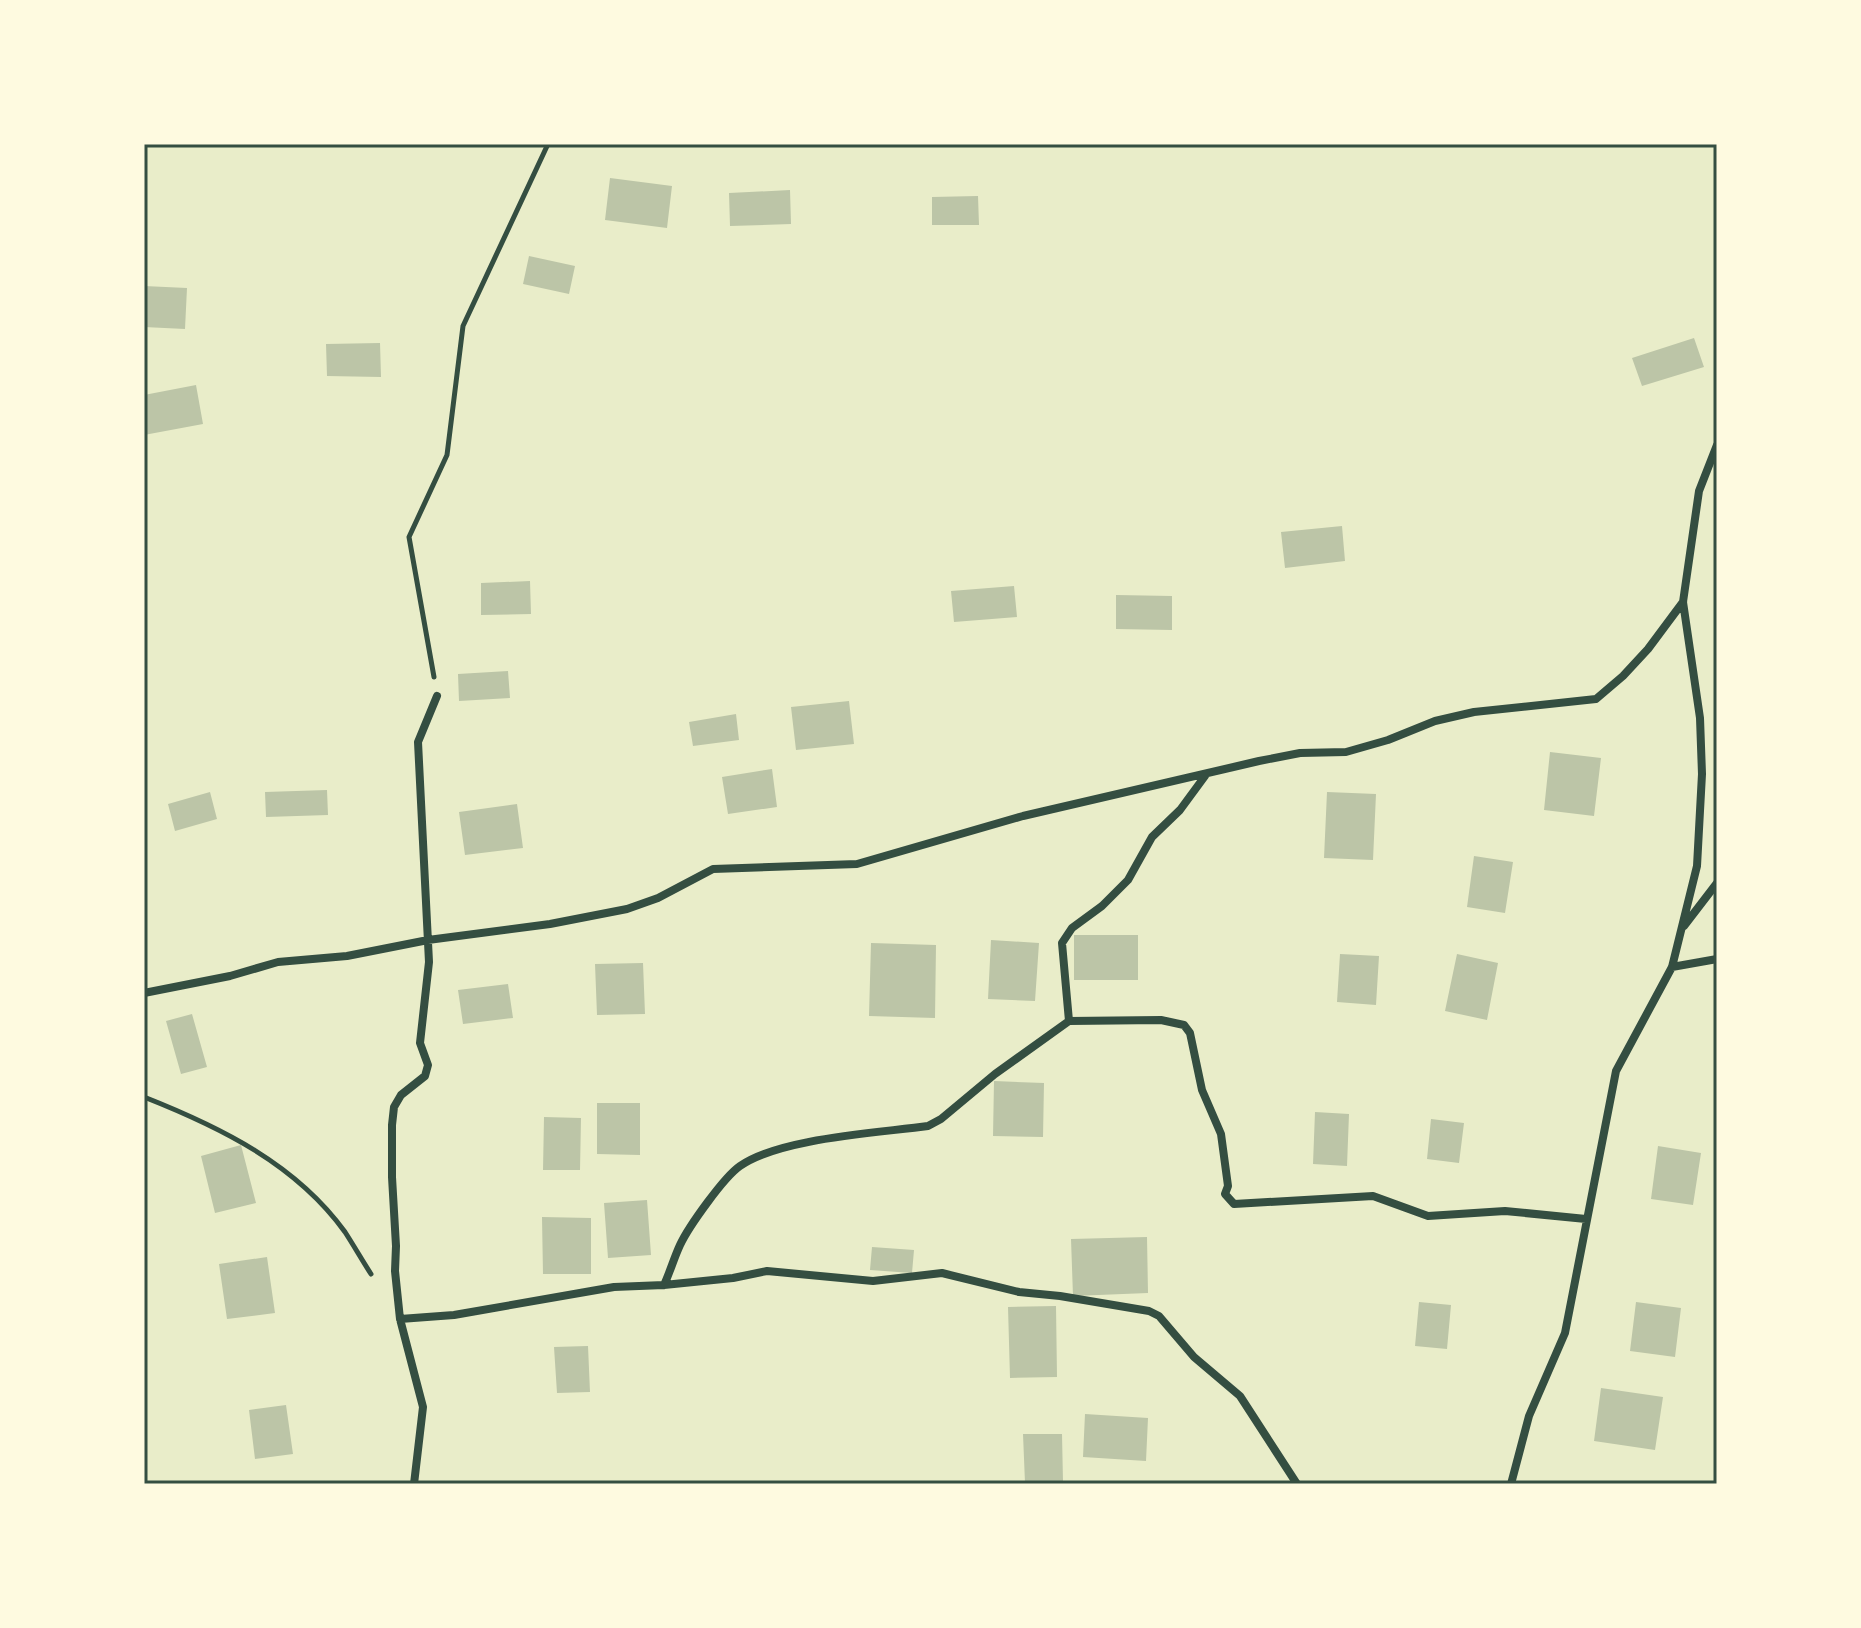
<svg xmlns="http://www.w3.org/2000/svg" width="1861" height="1628" viewBox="0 0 1861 1628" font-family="Jost,sans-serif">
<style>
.building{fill:#bcc5a7}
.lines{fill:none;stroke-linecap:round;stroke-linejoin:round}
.path{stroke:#344e41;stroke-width:5}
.minor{stroke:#344e41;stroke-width:8}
.neatline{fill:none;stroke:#344e41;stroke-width:3}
</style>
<rect width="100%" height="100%" fill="#e9edc9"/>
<!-- building -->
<path class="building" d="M610,178L672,186L667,228L605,220Z
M790,190L791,224L730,226L729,193Z
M978,196L979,225H932V197Z
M529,256L575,266L569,294L523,284Z
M144,286L187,288L185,329L144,327Z
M1694,338L1704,367L1642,386L1632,358Z
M380,343L381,377L327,376L326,344Z
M196,385L203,424L144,435V395Z
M1342,526L1345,561L1285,568L1281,532Z
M530,581L531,614L481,615V583Z
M1014,586L1017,617L954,622L951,591Z
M1116,595L1172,596V630L1116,629Z
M508,671L510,698L459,701L458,674Z
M849,701L854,744L796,750L791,707Z
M736,714L739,740L693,746L689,722Z
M1550,752L1601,758L1594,816L1544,810Z
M772,769L777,807L728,814L722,777Z
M327,790L328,815L266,817L265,792Z
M210,792L217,819L175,831L168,804Z
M1327,792L1376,794L1373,860L1324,858Z
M517,804L523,848L465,855L459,812Z
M1474,856L1513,862L1505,913L1467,907Z
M1074,935H1138V980H1074Z
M991,940L1039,943L1035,1001L988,999Z
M871,943L936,945L935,1018L869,1016Z
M1340,954L1379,956L1376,1005L1337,1002Z
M1457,954L1498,963L1487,1020L1445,1011Z
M643,963L645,1014L597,1015L595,964Z
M508,984L513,1018L463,1024L458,990Z
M192,1014L207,1067L181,1074L166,1021Z
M994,1081L1044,1083L1043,1137L993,1136Z
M597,1103H640V1155L597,1154Z
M1315,1112L1349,1114L1347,1166L1313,1164Z
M544,1117L581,1118L580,1170H543Z
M1431,1119L1464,1123L1459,1163L1427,1159Z
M241,1145L256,1203L215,1213L201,1156Z
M1658,1146L1701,1153L1693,1205L1651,1199Z
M647,1200L651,1255L608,1258L604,1203Z
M542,1217L591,1218V1274H543Z
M1147,1237L1148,1293L1073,1296L1071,1239Z
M872,1247L914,1250L912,1273L870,1270Z
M267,1257L275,1313L227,1319L219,1264Z
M1419,1302L1451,1305L1447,1349L1415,1346Z
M1636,1302L1681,1308L1675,1357L1630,1351Z
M1056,1306L1057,1377L1010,1378L1008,1307Z
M588,1346L590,1392L557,1393L554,1347Z
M1601,1388L1663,1397L1655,1450L1594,1441Z
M286,1405L293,1454L255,1459L249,1410Z
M1085,1414L1148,1418L1146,1461L1083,1457Z
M1023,1434H1062L1063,1482L1025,1483Z"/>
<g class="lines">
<!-- path -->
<path class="path" d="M434,677L409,537L447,455L463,326L548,144
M144,1097C220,1127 296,1164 345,1232C354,1246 362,1260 371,1274"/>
<!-- minor -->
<path class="minor" d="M1684,926L1717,883
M1672,967L1717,959
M144,993L230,976L278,962L347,956L428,940L550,924L627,909L658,898L713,869L857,864L1023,816L1259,761L1300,753L1346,752L1388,740L1435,721L1474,712L1596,699L1623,676L1648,649L1683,602
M1069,1021L1161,1020L1184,1025L1190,1033L1202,1090L1221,1134L1228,1186L1225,1194L1234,1204L1373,1196L1428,1216L1505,1211L1586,1219
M664,1285C670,1272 674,1258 680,1245C689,1226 724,1177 740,1166C780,1138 878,1133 928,1126L941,1119L995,1074L1069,1021L1062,943L1072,928L1102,906L1128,880L1152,837L1180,810L1205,776
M400,1319L454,1315L614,1287L664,1285L733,1278L767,1271L873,1281L942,1273L1019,1292L1060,1296L1149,1311L1159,1316L1194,1357L1240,1396L1297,1484
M414,1484L423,1407L400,1319L395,1271L396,1246L392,1177V1125L394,1107L401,1095L425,1076L428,1065L420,1043L429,962L418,742L437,696
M1511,1484L1529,1416L1565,1333L1616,1071L1672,967L1697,866L1702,774L1700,718L1683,602L1699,491L1717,445"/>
</g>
<!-- border -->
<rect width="1861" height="1628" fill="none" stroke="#fefae0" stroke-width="292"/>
<rect x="146" y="146" width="1569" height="1336" class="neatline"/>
</svg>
